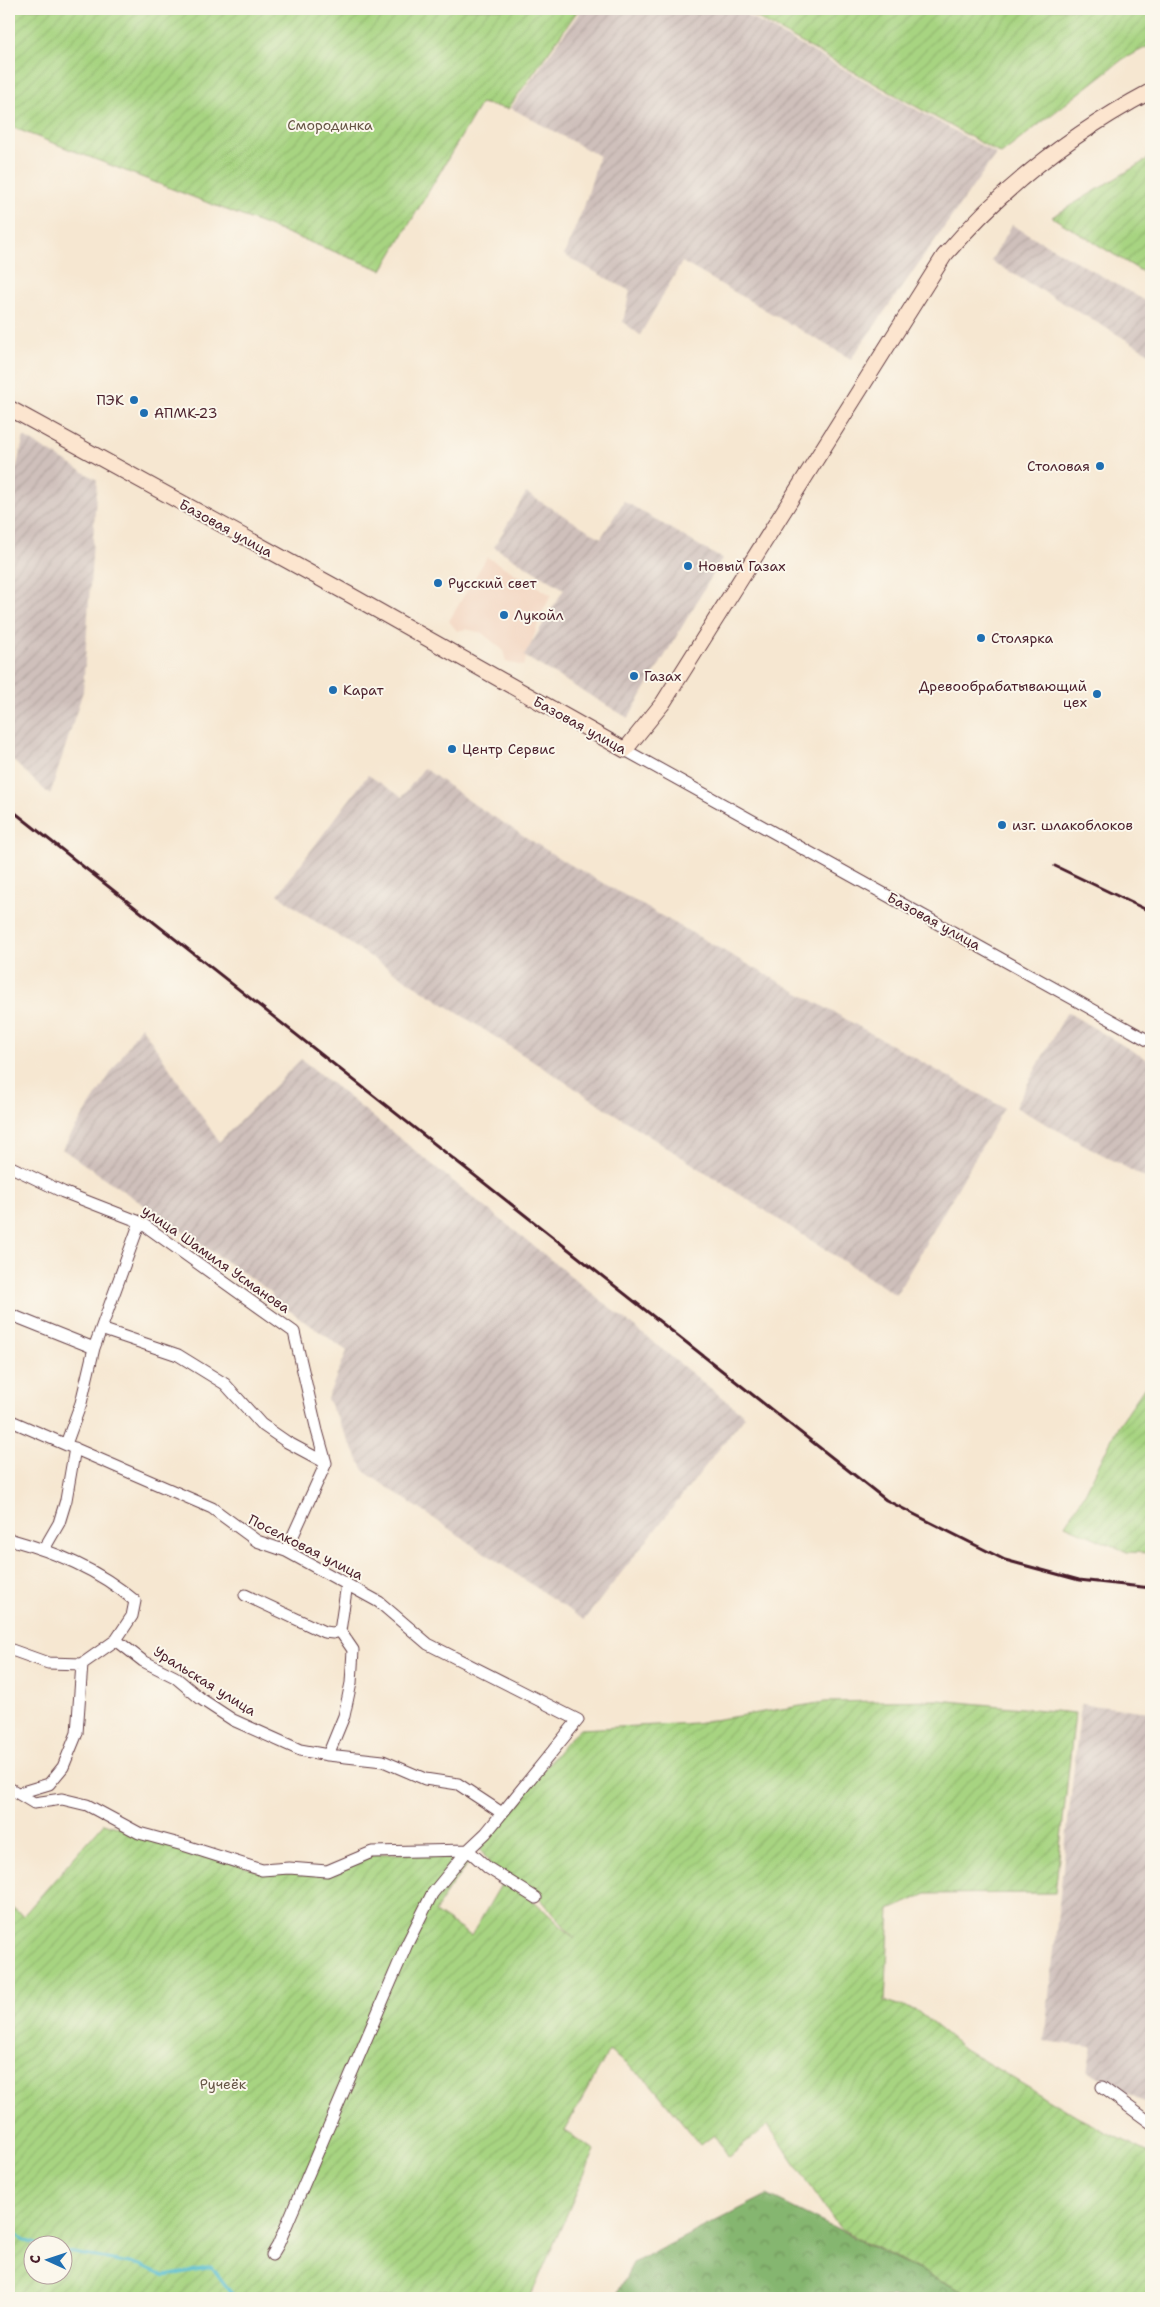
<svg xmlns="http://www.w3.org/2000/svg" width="1160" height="2307" viewBox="0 0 1160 2307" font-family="'Shantell Sans',sans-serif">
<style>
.built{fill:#f3d4bf}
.industrial{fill:url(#industrial-furrows)}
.forest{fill:url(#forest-crowns);stroke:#686a4d}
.garden{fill:url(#garden-furrows);stroke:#787a56;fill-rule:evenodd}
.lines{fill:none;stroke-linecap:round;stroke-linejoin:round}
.stream{stroke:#55bed2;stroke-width:3}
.minor-casing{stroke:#643d44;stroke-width:13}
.secondary-casing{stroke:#643d44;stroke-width:17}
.minor{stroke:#fff;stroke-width:11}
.secondary{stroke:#fce5cf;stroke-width:15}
.rail{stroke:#4a1f2b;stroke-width:3}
.poi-dot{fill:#1f6fb2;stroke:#fbf7ec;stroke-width:2}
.labels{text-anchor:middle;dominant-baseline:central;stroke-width:4;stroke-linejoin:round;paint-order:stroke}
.park-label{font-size:14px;fill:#665545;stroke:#fbf7ec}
.poi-label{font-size:14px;fill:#4a1f2b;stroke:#fbf7ec;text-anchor:start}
.street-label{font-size:14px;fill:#4a1f2b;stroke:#fbf7ec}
</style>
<defs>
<pattern id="industrial-furrows" width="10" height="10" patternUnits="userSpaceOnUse" patternTransform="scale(1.25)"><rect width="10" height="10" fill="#cfc0bb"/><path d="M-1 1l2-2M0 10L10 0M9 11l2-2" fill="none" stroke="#b3a5a1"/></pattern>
<pattern id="forest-crowns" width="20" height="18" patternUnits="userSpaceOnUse" patternTransform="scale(1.25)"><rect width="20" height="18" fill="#85b66f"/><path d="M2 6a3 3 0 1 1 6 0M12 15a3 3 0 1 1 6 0" fill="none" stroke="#6f935b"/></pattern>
<pattern id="garden-furrows" width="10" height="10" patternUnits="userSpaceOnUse" patternTransform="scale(1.25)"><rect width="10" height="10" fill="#a7d481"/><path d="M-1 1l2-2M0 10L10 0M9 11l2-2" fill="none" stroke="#91b670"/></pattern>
</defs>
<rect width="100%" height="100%" fill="#fbf7ec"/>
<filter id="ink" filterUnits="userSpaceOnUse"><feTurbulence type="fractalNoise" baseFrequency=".02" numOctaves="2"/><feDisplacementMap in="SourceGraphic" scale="10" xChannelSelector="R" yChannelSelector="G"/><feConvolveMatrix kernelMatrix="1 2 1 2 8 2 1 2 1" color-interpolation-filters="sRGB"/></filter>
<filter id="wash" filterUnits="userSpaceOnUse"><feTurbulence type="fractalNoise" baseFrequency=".0096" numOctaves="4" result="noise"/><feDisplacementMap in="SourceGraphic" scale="20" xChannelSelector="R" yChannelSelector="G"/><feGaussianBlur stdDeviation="1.12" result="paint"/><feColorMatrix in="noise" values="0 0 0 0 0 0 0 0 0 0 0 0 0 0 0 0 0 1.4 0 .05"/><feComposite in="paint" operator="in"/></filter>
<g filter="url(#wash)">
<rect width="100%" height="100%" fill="#f6e7d1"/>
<!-- built -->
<path class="built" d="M487,557L551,595L543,611L523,666L506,662L503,650L482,633L466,629L457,631L449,621Z"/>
<!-- industrial -->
<path class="industrial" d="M582,9H736L996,154L851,359L682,262L640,335L623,322L630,291L564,255L585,204L599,156L511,108Z
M1012,225L1151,304V354L991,261Z
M24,437L97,480L83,691L50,795L9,757V497Z
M526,493L601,538L624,501L722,559L628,718L524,656L564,589L494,547Z
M424,768L475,805L562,860L1004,1108L896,1295L304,914L278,894L368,775L402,797Z
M1067,1012L1151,1062V1181L1015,1107Z
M141,1026L219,1142L301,1059L745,1416L584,1620L365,1472L327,1399L347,1351L273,1299L271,1292L62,1149Z
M1081,1704L1151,1712V2106L1087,2070L1092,2047L1044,2041Z"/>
<!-- forest -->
<path class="forest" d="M767,2195L976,2298H615L633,2263Z"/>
<!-- garden -->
<path class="garden" d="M9,9H579L508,109L481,103L382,270L9,126Z
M741,9H1151V45L1123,59L1001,154Z
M1151,157V277L1052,217Z
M1151,1378V1553L1127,1552L1065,1525L1084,1495L1118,1426Z
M938,1700L1075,1713L1055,1893L926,1894L890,1910L885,2001L917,2011L964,2049L1079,2118L1151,2154V2298H976L841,2230L768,2125L729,2157L714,2135L701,2145L648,2081L609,2051L564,2131L595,2150L530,2298H9V1905L23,1916L104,1823L262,1872L327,1873L375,1854L461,1853L471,1860L448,1890L435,1912L471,1936L502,1883L534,1901L575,1939L538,1896L491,1866L479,1847L567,1741L580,1729L695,1723L825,1702ZM32,2244H62V2274H32Z"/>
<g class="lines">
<!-- stream -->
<path class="stream" d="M9,2231L26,2241L36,2244
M62,2251L141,2265L165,2276L212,2267L235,2298"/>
</g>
</g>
<g filter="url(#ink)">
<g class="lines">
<!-- minor casing -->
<g class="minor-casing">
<path id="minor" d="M625,750L1151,1042
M9,1166L63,1192L140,1222L294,1332L317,1431L326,1463L286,1551
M9,1314L94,1348L101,1329L178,1355L225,1384L261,1424L287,1442L326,1463
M101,1329L140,1222
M9,1420L212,1508L257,1541L286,1551L379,1602L428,1644L578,1720L486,1833L468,1850L432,1894L407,1944L278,2245L272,2255
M66,1444L81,1403L94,1348
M9,1539C55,1552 98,1569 135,1601L132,1616L116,1640
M44,1549L59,1523L66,1500L75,1448
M245,1595L324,1632L333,1633L340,1631
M9,1649L48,1663L82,1664L116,1640L143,1661L175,1677L201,1699L233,1720L300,1750L328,1755L383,1761L425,1779L458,1784L502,1813
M328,1755L344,1716L351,1683L353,1650L340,1631L347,1584
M9,1788L34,1803L62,1799L87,1805L139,1833L183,1845L262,1870L289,1868L327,1871L372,1852L468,1850L488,1868L536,1898
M19,1793L49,1784L63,1767L77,1733L82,1664
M1102,2087L1151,2123"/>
</g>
<!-- secondary casing -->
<g class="secondary-casing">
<path id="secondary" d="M9,408L352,596L625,750L663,703L944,256C1002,188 1072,133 1151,91"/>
</g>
<!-- minor -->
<use href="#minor" class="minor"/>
<!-- secondary -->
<use href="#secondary" class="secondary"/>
<!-- rail -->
<path class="rail" d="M9,808L886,1500L1005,1560L1079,1580L1151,1588
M1055,866L1151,912"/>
</g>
</g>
<!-- markers -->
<g class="poi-dot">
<circle cx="134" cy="400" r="5"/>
<circle cx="144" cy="413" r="5"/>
<circle cx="1100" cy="466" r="5"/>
<circle cx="688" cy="566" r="5"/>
<circle cx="438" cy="583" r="5"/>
<circle cx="504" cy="615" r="5"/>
<circle cx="981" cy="638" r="5"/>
<circle cx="634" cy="676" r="5"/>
<circle cx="333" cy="690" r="5"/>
<circle cx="1097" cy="694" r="5"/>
<circle cx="452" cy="749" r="5"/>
<circle cx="1002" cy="825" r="5"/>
</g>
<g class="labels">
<!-- park labels -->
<g class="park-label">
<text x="330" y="125">Смородинка</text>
<text x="223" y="2084">Ручеёк</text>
</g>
<!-- poi labels -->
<g class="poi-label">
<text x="124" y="400" text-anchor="end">ПЭК</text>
<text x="154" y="413">АПМК-23</text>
<text x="1090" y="466" text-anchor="end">Столовая</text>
<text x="698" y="566">Новый Газах</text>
<text x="448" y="583">Русский свет</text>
<text x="514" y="615">Лукойл</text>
<text x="991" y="638">Столярка</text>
<text x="644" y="676">Газах</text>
<text x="1087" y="686" text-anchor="end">Древообрабатывающий<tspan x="1087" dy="16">цех</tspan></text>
<text x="343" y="690">Карат</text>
<text x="462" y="749">Центр Сервис</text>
<text x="1012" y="825">изг. шлакоблоков</text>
</g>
<!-- street labels -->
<g class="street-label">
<text transform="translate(226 528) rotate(29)">Базовая улица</text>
<text transform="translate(580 725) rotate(29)">Базовая улица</text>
<text transform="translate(934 921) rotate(29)">Базовая улица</text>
<text transform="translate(216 1259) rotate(35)">улица Шамиля Усманова</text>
<text transform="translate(306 1547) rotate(27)">Поселковая улица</text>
<text transform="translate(205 1681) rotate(32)">Уральская улица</text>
</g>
</g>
<!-- margin -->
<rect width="1160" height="2307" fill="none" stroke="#fbf7ec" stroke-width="30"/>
<!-- north arrow -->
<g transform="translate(48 2260) rotate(273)"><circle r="24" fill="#fbf7ec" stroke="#b4a19f"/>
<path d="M0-4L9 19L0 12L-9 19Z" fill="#1f6fb2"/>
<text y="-8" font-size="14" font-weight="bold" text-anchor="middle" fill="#4a1f2b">С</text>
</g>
</svg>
